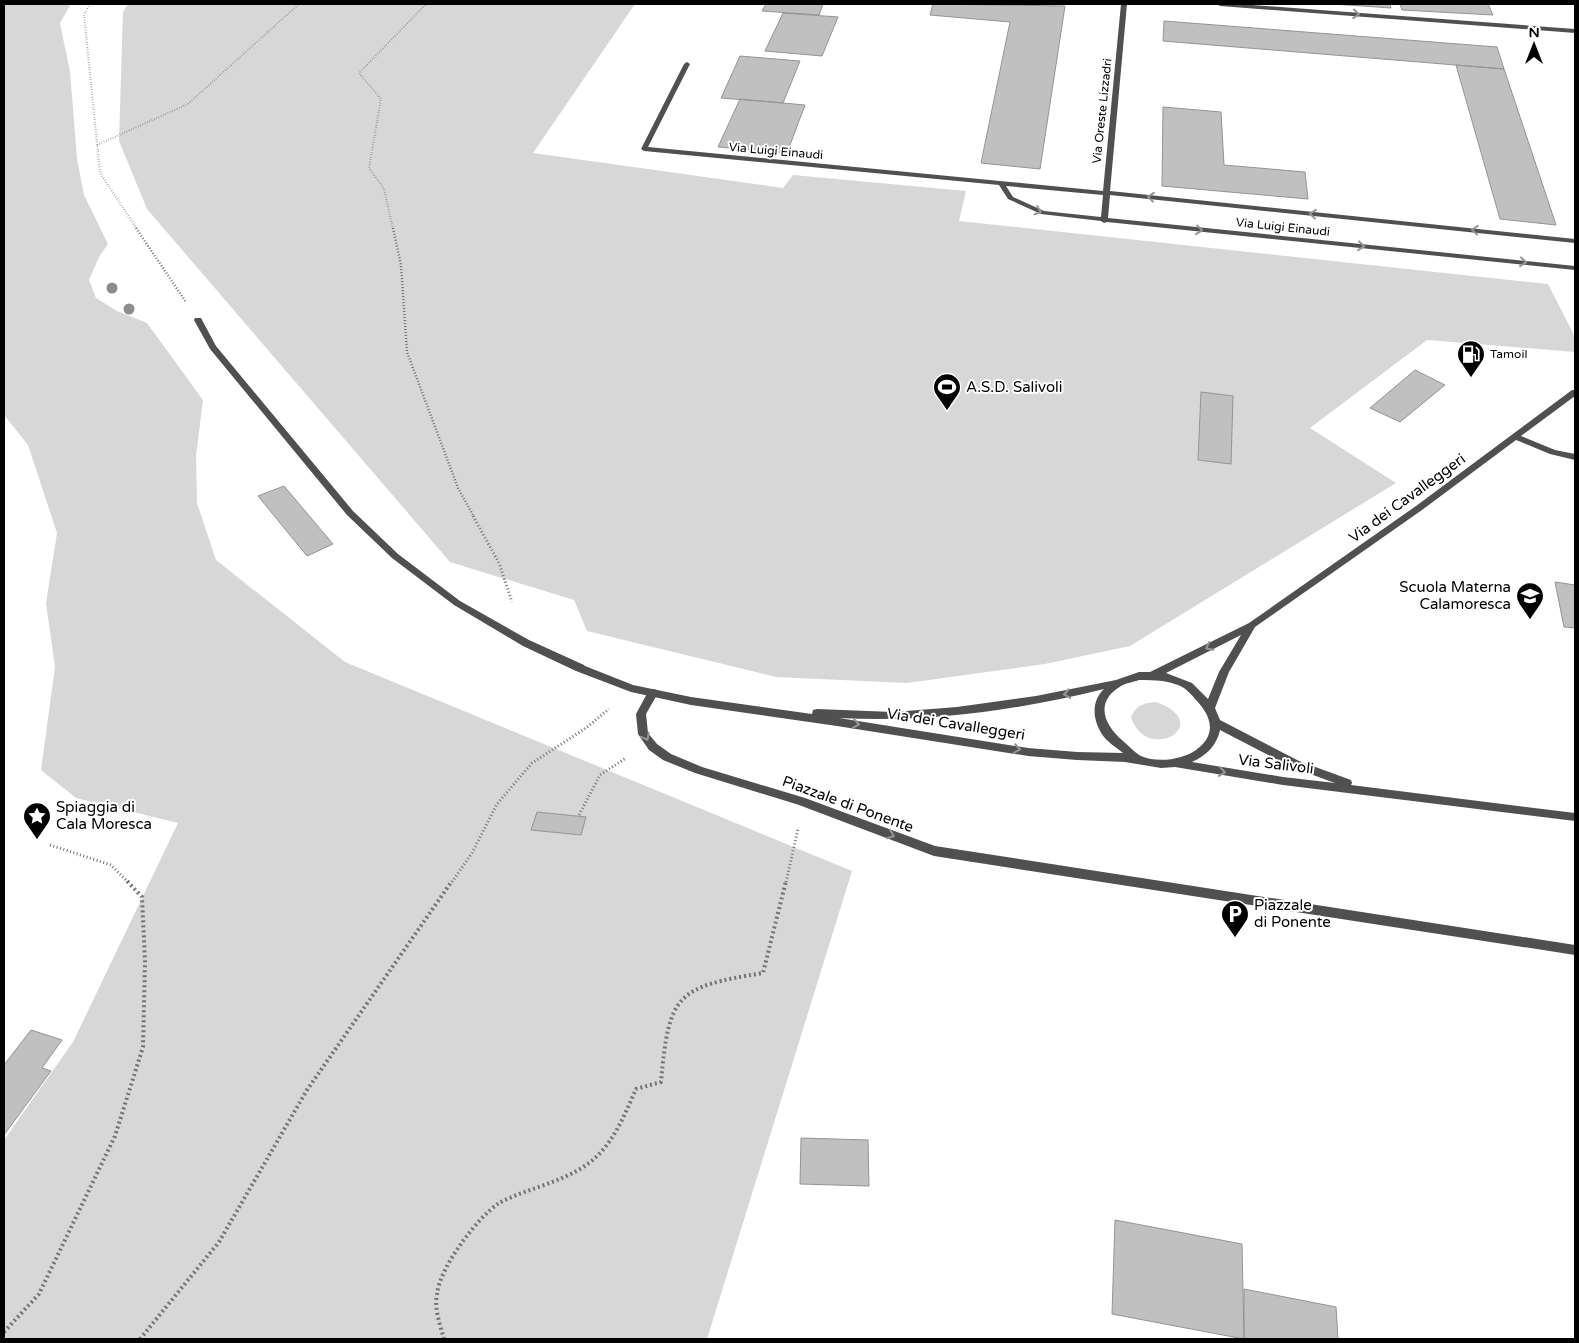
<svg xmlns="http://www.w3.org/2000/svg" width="1579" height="1343" viewBox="0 0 1579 1343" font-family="'Varela Round',sans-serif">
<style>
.green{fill:#d7d7d7}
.building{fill:#c0c0c0;stroke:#949494}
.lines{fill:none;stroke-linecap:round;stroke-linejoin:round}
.path-far3{stroke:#727272;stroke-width:2;stroke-dasharray:0.5 2;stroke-linecap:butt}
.path-far2{stroke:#727272;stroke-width:2.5;stroke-dasharray:1 2;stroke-linecap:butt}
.path-far1{stroke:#727272;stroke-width:3;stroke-dasharray:1 2.5;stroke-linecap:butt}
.path{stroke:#727272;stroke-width:4;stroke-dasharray:2 3;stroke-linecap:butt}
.service{fill:#505050;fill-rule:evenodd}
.minor{fill:#505050;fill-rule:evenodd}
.tree{fill:#8c8c8c}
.oneway{stroke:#969696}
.labels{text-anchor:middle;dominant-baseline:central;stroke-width:4;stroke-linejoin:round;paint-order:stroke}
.far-street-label{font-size:12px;fill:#000;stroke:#fff}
.far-poi-label{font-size:12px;fill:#000;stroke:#fff;text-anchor:start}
.poi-label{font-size:15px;fill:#000;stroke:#fff;text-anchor:start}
.street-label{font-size:15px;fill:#000;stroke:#fff}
</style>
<rect width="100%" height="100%" fill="#fff"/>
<!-- green -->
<path class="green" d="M4,4H71L60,23L70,72L77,159L84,195L108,244L99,257L89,280L96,298L117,311L147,323L203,400L196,456L197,503L216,560L345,662L852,871L707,1339H4V1140L73,1042L178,823L76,798L41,770L55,667L46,603L57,533L28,445L4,415Z
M128,4H635L533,153L783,188L793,175L966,191L959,221L1548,284L1575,337V352L1427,340L1310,428L1396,483L1130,646L1045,664L907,683L776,677L587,631L574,600L450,562L147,209L119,141L123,12Z
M1156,702C1217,724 1146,765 1131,717C1137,705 1143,703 1156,702Z"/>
<!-- building -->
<path class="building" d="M766,4H823L819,15L762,11Z
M933,4L1065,6L1040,169L981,163L1010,22L930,15Z
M1332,4H1390L1391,8Z
M1400,4H1488L1493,15L1402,10Z
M783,13L838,17L822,56L765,51Z
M1164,21L1497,47L1504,69L1163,41Z
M740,56L800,61L783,103L721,98Z
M1456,65L1504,69L1556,225L1500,219Z
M740,99L805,105L787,153L718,147Z
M1163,107L1221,112L1224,165L1305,172L1308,199L1162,186Z
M1415,370L1445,385L1400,422L1370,408Z
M1201,392L1233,396L1231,464L1198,460Z
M284,486L333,544L307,556L258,496Z
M1555,582L1575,585V628L1564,627Z
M537,812L586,817L581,835L531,830Z
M31,1030L62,1040L42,1068L51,1071L4,1135V1065Z
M801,1138L868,1140L869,1186L800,1184Z
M1115,1220L1242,1244L1244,1339L1112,1314Z
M1244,1289L1336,1307L1338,1339H1244Z"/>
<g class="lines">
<!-- path-far3 -->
<path class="path-far3" d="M90,4L84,14L100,173L137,229
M97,145L188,104L299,4
M393,229L384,189L369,168L381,99L359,73L426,4"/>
<!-- path-far2 -->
<path class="path-far2" d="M136,228L186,302
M393,228L401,265L407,352L458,488L474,517"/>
<!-- path-far1 -->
<path class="path-far1" d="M473,516L499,563L512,602
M579,815L600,775L626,758
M50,845L111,865L128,882
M452,882L472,853L497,804L532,763L586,728L609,709
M786,882L798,829"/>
<!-- path -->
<path class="path" d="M4,1332L39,1294L115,1136L143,1047L145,961L142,897L127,881
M140,1339L219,1242L307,1090L452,881
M444,1339C440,1325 434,1308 437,1294C440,1267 477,1218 499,1203C529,1187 572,1181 597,1156C615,1139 626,1112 636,1089L661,1082C669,994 676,987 763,973L786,881"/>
<!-- service -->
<path class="service" d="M195,318H201L216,346L353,511L398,554L460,601L529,640L584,665L585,668L584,671H576L523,646L454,605L392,558L347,515L210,349L194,320Z
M653,689L657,690L658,693L646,714L648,733L657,744L671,754L702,767L805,798L935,846L1575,945V955L934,856L799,805L695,773L663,760L649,750L638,734L636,714L649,690Z"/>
<!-- minor -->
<path class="minor" d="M1121,4H1127L1110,191L1575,239V243L1110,195L1108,218L1575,266V270L1107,222L1104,223L1101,221L1041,214L1008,199L999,185L644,151L641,149L684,64L687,62L690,64L648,147L1103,191ZM1006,186L1103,195L1101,217L1044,211L1013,197Z
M1217,4H1239L1575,29V33L1220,6Z
M1572,390H1575V396L1521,436L1555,450L1575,454V460L1550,454L1516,440L1422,510L1255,627L1229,672L1215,708L1220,720L1299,761L1351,780L1352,783L1351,785L1575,813V821L1283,785L1175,767L1161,768L1125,762L1077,760L1028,756L837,726L691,705L631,692L576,671L575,668L580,664L633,685L691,697L812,714L813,710L817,709L893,712L957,707L1036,696L1116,680L1139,672H1150L1249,623L1416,506ZM1241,635L1219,672L1208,699L1192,683L1166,673ZM1139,680C1155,680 1170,680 1184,688C1188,691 1192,695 1195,699C1211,715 1218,734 1196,750C1182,760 1157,763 1141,756C1135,753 1129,746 1123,741C1104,725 1094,702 1121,686C1126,683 1134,682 1139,680ZM1104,689C1090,702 1093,723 1104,737C1109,743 1117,748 1123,753L1077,752L1028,748L839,718C929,723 1018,710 1104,689ZM1220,730L1291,767L1335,783L1283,777L1192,762C1206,756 1217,745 1220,730Z"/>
</g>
<!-- trees -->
<g class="tree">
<circle cx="112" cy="288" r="5.5"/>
<circle cx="129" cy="309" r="5.5"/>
</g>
<!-- one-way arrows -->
<defs><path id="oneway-chevron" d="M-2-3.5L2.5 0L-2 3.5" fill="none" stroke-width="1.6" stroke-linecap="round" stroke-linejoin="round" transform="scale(1.25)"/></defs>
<g class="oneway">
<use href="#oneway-chevron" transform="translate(1356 14) rotate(4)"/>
<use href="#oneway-chevron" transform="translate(1151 197) rotate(-174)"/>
<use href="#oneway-chevron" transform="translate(1038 211) rotate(19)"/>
<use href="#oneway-chevron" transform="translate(1313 214) rotate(-174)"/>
<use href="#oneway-chevron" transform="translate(1199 230) rotate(6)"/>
<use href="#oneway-chevron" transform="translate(1475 230) rotate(-175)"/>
<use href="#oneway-chevron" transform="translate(1361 246) rotate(6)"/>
<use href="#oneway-chevron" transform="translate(1523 262) rotate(6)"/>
<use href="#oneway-chevron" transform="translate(1209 647) rotate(153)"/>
<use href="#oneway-chevron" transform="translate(1067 694) rotate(171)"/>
<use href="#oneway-chevron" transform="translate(856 724) rotate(9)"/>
<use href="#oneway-chevron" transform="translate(646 737) rotate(62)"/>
<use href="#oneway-chevron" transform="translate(1017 749) rotate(9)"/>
<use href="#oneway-chevron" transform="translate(1222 772) rotate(8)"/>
<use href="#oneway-chevron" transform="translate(891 835) rotate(21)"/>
</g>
<!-- icons -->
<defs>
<g id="fuel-pin" transform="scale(1.4375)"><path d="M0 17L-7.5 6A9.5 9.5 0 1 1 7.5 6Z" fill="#000" stroke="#fff"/><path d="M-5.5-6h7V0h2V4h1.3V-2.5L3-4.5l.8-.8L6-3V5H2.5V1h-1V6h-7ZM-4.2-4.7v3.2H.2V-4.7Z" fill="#fff"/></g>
<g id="stadium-pin" transform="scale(1.4375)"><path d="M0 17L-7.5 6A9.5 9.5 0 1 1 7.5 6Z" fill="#000" stroke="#fff"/><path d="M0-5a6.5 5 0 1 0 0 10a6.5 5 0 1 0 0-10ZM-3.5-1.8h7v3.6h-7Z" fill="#fff"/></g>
<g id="school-pin" transform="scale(1.4375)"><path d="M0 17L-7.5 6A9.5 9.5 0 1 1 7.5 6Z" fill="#000" stroke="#fff"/><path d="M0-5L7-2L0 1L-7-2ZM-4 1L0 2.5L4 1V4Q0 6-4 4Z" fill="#fff"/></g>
<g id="sight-pin" transform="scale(1.4375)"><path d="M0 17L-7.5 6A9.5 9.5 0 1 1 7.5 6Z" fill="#000" stroke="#fff"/><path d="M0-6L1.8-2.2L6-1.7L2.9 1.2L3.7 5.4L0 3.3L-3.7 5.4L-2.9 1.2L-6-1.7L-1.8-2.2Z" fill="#fff"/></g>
<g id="parking-pin" transform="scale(1.4375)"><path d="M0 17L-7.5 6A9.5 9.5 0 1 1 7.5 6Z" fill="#000" stroke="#fff"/><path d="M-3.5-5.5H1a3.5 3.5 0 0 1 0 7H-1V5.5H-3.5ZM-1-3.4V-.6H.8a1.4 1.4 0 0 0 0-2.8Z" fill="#fff"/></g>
</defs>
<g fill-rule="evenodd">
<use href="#fuel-pin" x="1471" y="354"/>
<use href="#stadium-pin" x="947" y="387"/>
<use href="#school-pin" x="1530" y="596"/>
<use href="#sight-pin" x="37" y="816"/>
<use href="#parking-pin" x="1235" y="914"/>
</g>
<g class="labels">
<!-- far-street labels -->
<g class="far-street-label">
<text transform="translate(1102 111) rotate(-84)">Via Oreste Lizzadri</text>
<text transform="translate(776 151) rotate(5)">Via Luigi Einaudi</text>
<text transform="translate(1283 227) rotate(6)">Via Luigi Einaudi</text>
</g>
<!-- far-poi labels -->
<g class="far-poi-label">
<text x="1490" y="354">Tamoil</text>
</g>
<!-- poi labels -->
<g class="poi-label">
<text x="966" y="387">A.S.D. Salivoli</text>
<text x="1511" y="587" text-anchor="end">Scuola Materna<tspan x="1511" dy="17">Calamoresca</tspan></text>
<text x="56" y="807">Spiaggia di<tspan x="56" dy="17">Cala Moresca</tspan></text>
<text x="1254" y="905">Piazzale<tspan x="1254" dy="17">di Ponente</tspan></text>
</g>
<!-- street labels -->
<g class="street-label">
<text transform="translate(1407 498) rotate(-36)">Via dei Cavalleggeri</text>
<text transform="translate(956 724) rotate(9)">Via dei Cavalleggeri</text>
<text transform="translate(1276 764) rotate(7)">Via Salivoli</text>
<text transform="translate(848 804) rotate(20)">Piazzale di Ponente</text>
</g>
</g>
<!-- border -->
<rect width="1579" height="1343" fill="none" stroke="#000000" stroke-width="10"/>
<!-- north arrow -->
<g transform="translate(1534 45)" stroke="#ffffff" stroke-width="4" paint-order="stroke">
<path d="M0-4L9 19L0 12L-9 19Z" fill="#000000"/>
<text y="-8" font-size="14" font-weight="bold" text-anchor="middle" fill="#000000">N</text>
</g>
</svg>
